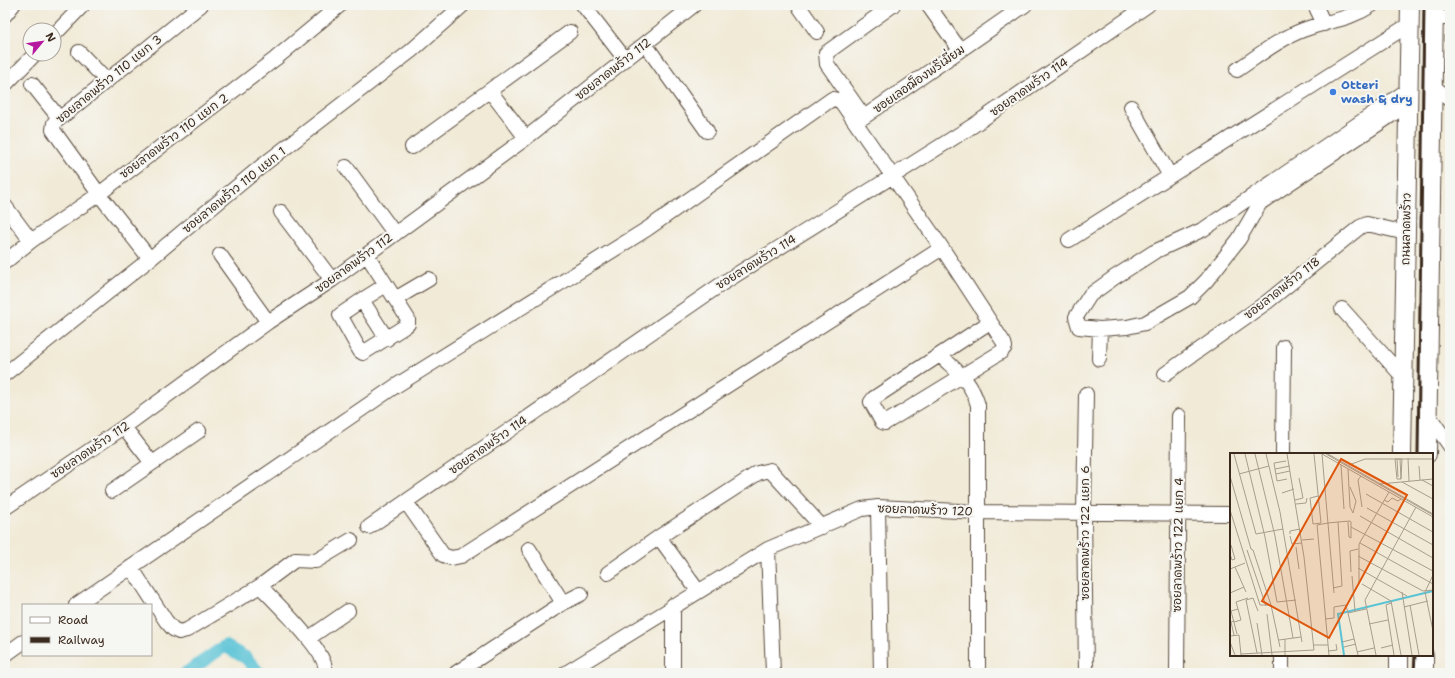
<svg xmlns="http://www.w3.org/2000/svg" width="1455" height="678" viewBox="0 0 1455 678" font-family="'Shantell Sans','Playpen Sans Thai',sans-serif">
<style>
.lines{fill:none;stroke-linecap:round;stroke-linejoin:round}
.canal{stroke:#5ac3d6;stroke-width:13}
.minor-casing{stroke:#56473a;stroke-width:16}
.major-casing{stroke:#56473a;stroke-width:20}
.minor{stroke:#fff;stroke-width:14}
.major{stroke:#fff;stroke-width:18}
.rail{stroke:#3b2a1e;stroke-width:3}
.shop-dot{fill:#3f7fe0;stroke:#f6f6f2;stroke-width:1.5}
.labels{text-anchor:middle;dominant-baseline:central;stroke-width:4;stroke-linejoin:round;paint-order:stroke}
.street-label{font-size:12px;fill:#3b2a1e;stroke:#f6f6f2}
.shop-label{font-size:12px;font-weight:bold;fill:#366cbe;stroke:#f6f6f2;text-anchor:start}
.inset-river{fill:none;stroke:#5ac3d6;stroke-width:2}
.inset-road{fill:none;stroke:#a89d8d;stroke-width:1}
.view{fill:#df570d;fill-opacity:0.15;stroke:#df570d;stroke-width:2}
.inset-edge{fill:none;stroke:#3b2a1e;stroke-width:2}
</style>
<rect width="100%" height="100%" fill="#f6f6f2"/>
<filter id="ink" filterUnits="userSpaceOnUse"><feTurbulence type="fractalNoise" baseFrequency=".025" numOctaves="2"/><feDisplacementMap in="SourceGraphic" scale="8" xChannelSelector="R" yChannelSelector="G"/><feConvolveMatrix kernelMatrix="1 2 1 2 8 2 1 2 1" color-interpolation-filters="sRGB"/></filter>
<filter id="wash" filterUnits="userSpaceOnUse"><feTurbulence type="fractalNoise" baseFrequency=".012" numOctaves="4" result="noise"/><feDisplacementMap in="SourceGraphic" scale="16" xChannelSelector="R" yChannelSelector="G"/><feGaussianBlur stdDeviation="0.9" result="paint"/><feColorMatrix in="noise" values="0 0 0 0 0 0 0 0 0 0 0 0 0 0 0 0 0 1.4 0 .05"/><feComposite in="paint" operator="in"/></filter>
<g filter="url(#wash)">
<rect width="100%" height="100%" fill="#f1ead7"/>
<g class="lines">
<!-- canal -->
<path class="canal" d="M186,673L225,646L246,658L259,673"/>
</g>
</g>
<g filter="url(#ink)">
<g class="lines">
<!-- minor casing -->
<g class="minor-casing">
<path id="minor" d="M583,5L625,59
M798,5L817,32
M893,5L826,53L827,64L864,117L1025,5
M928,5L960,50
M1315,5L1324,24
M5,15L13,5
M1434,18H1450
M54,35L83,5
M645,44L707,131
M79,52L107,81
M1237,70C1258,56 1279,39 1303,30C1329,20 1347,21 1372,5
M32,84L59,118
M5,85L35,54
M1433,86L1450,100
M490,91L526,138
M1408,104L1260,203L1239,239L1206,281L1190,297L1145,323L1127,327L1100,329L1079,327L1076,317L1090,295L1115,277L1154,252L1204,229L1409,89
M1131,107L1170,176
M412,147L570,32
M346,167L395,234
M5,206L31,241
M281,212L332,280
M1069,240L1410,24
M220,255L268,322
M150,259L99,194L53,130L54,123L201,5
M5,262L31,241L99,194L275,59L340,5
M386,285L362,300L387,339
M395,299L429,279
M362,300L340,315L360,351L363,353L404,327L408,324V319L367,255
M1342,309L1403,377
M940,355C958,373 970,379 978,405V673
M1099,359L1100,329
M5,374L150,259L263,165L411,51L463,5
M1165,374L1267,302L1360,227L1367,224L1406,233
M1427,413L1450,446
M124,427L152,463
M1283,454L1284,347
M112,491L199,431
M406,502L443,555L451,558L461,556L942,248
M878,507L881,673
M5,508L124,427L268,322L332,280L526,138L694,5
M369,527L723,283L974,125L1148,5
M659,537L698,591
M529,549L563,603
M768,549L773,673
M131,567L166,621L173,629L179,632L187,630L260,586C274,601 331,655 325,673
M608,573L659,537L758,473L770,470L822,527
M260,586L295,560L316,561L351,540
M76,605L394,387L647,229L832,99L838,100L842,103L942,248L1004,343L1005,347L1001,352L885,423L882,422L871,402L874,398L990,322
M309,638L348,611
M5,655L23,642
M456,673L563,603L581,594
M566,673L768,549L862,509L878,507L979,512L1231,514
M673,673V605
M1086,673L1084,513L1086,394
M1177,673L1179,416
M1282,673V655"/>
</g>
<!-- major casing -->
<g class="major-casing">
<path id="major" d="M1402,454L1410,5
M1427,454L1434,5
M1399,673V655
M1424,673V655"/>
</g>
<!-- minor -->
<use href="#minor" class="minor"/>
<!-- major -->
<use href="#major" class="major"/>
<!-- rail -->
<path class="rail" d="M1418,454L1424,5
M1414,673L1415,655"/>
</g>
</g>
<!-- markers -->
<circle class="shop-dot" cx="1333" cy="92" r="4"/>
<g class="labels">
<!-- street labels -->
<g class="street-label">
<text transform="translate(613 69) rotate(-38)">ซอยลาดพร้าว 112</text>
<text transform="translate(109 79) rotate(-39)">ซอยลาดพร้าว 110 แยก 3</text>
<text transform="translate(919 79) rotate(-35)">ซอยเลอฌ็องพรีเมี่ยม</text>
<text transform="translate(1029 87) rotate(-35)">ซอยลาดพร้าว 114</text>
<text transform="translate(174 136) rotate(-37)">ซอยลาดพร้าว 110 แยก 2</text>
<text transform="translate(234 190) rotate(-39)">ซอยลาดพร้าว 110 แยก 1</text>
<text transform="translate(1406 229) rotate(-89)">ถนนลาดพร้าว</text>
<text transform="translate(756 262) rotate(-32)">ซอยลาดพร้าว 114</text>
<text transform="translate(354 263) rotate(-36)">ซอยลาดพร้าว 112</text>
<text transform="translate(1282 288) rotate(-38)">ซอยลาดพร้าว 118</text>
<text transform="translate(488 445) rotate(-35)">ซอยลาดพร้าว 114</text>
<text transform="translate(90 450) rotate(-34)">ซอยลาดพร้าว 112</text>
<text transform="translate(925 510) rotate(2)">ซอยลาดพร้าว 120</text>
<text transform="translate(1085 533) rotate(-90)">ซอยลาดพร้าว 122 แยก 6</text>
<text transform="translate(1178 545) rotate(-89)">ซอยลาดพร้าว 122 แยก 4</text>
</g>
<!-- shop labels -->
<g class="shop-label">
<text x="1341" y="85">Otteri<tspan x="1341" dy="14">wash &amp; dry</tspan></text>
</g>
</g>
<!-- overview -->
<g transform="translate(1230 453)">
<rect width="203" height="203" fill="#f1ead7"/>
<path class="inset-river" d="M114,202L108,161L203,138"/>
<path class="inset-road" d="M4,1L26,81L53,76M15,1L35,84L47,149L66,147M25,1L45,83L63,185M36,1L50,59L72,189M84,1L91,70L83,71L80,45L88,43M92,1L104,140M92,1L203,64M96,1L203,62M98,1L203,61M178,5L179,28M165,6H172L171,26H167ZM167,6L168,24M170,6L171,26M56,8L44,10L47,28L57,26M111,12L114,56M119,12L135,6H203M189,13L190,27M45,16L60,13M118,16L120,54L123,60M9,21L39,13M46,21L60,18M0,23L21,96L23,97L41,152L50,194M131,23L128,27L132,54M192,27L203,33M172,29L203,46M150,31L203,26M120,34L126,48L123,60M52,40L64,36M136,41L203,79M65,47L73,45L69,25M154,47L158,49L162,45L168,48L171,46M66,51L76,50L77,45M137,55L203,92M0,57L30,152H41M130,63L203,105M121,74L203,118M60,81V78L70,76M60,83L62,91L72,90M72,87L84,86M130,90L203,131M66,94L69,116M17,97L36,153M0,101L2,107L5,106L1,92M128,103L193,138L203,137M5,114L16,139M128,115L177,143M0,116L15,110M121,119L120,98L128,96M203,122L195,139L203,178M122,123L125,158M129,131V91L159,39M132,131L161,148L171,202M103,135L112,133L108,69M172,139L182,202M0,140L14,134M161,150L156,152L164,202M180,152L189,202M174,154L198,148M118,160L136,156M37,161L42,202M95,166L104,165V154L116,152L128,202M4,168L1,169L4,182M4,169L11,167L8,156M27,170L32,202M139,171L158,167M7,181L1,158L8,156L6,149L18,145M0,183L9,182L11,202M55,186V202M49,187L71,184M0,189L5,202M112,189L124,186M84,192H98M114,194L126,191M151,195L163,192M98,198L107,197L106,191M127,199L144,195M27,200L16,147L23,145L28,158M11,201L84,197L74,104L57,1M99,202L87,72L98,70L108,69L120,68L121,69V85L119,84L118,69M146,202L135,147L186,54"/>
<path class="view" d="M111,6L177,42L99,185L32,148Z"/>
<rect width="203" height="203" class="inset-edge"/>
</g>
<!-- margin -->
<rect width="1455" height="678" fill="none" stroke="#f6f6f2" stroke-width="20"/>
<!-- legend -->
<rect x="22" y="604" width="130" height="52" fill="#f6f6f2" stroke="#aba49d"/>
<rect x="30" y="617" width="20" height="6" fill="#ffffff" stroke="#aba49d"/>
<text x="58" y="624" font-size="12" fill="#3b2a1e">Road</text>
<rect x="30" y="637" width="20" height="6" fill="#3b2a1e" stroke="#aba49d"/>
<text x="58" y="644" font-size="12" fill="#3b2a1e">Railway</text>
<!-- north arrow -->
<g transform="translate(42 42) rotate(61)"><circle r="19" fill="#f6f6f2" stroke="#aba49d"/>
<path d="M0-3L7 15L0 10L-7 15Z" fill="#b5179e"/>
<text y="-6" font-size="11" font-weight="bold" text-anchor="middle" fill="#3b2a1e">N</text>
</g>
</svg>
